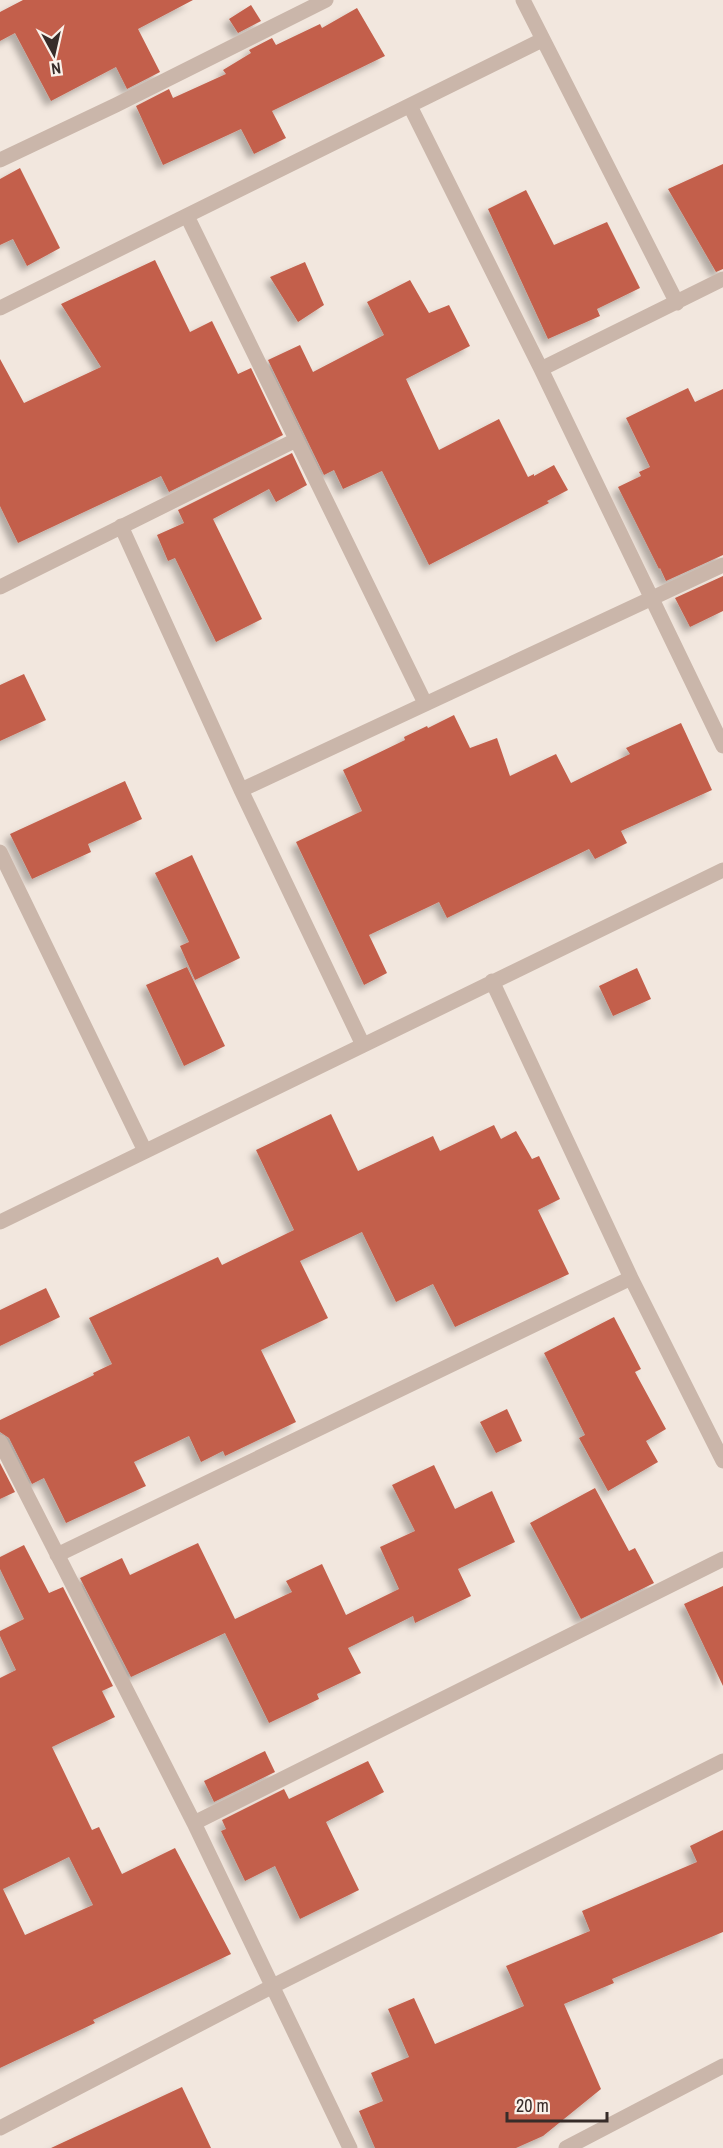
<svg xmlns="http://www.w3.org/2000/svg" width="723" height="2148" viewBox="0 0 723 2148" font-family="'Archivo Narrow',sans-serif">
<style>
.building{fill:#c35f4b;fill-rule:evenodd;filter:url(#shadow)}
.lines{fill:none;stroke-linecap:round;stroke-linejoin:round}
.minor{stroke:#cab6aa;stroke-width:15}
</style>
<defs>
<filter id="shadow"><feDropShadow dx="-5.5" dy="5.5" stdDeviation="3" flood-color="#0004"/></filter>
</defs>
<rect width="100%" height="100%" fill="#f2e7de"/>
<!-- building -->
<path class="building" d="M23,0H193L138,29L160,72L127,89L116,67L51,101L15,33L0,41V12Z
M251,5L261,21L238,33L229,19Z
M357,8L385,56L272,111L286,138L254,154L241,129L163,165L136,106L169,89L173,98L226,74L223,70L251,53L249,50L272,38L276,45L320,24L322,28Z
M723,164V269L716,272L668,189Z
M20,168L60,248L27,266L13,239L0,245V179Z
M526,190L554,245L607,222L640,288L597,309L600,316L548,339L488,209Z
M155,260L190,332L212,321L238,374L251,368L283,435L169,492L161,476L18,543L0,506V359L24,403L101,367L61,304Z
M305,262L324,305L298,322L270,277Z
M410,280L429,313L449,305L470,346L406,379L439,450L499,419L528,477L534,474V476L554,465L568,490L547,501L549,503L429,565L382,471L343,489L334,470L324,475L268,360L300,345L313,372L384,335L367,302Z
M688,388L695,402L723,389V555L666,581L660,568L659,569L618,487L641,476L639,472L650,467L626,418Z
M292,453L307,485L276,502L269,489L213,519L262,619L216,642L175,558L168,561L157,535L184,523L178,510Z
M723,576V611L690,627L675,598Z
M24,674L46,720L0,741V685Z
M454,715L470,748L497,738L510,776L556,754L571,783L630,754L626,748L681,723L712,790L621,831L627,843L595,859L589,849L447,918L439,902L369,935L387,973L364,985L296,842L362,811L343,770L405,740L404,737L427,726L428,728Z
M125,781L142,819L88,844L91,852L32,879L10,834Z
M192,855L240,958L195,980L180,946L189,942L155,873Z
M187,967L225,1046L184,1066L146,985Z
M637,968L651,999L613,1016L599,986Z
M331,1114L358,1171L433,1136L440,1151L494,1125L501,1139L516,1131L532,1159L539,1156L560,1199L538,1210L569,1274L455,1327L433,1284L396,1302L362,1232L300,1261L328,1318L261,1350L296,1422L225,1456L223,1451L201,1462L189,1436L134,1462L146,1486L66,1523L44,1478L32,1484L9,1438L0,1432V1420L94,1375L93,1373L112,1364L89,1318L218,1257L222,1265L294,1230L256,1150Z
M46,1288L60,1317L0,1346V1310Z
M614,1317L641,1369L635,1372L666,1429L646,1441L658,1462L608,1491L579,1438L585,1435L544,1353Z
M507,1409L522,1441L496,1453L480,1422Z
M0,1463L15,1492L0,1499Z
M434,1465L455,1509L492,1491L515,1542L458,1569L471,1596L415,1623L413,1616L348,1648L361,1673L317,1694L319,1699L269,1723L225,1633L131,1677L80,1578L122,1558L130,1575L198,1543L235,1619L292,1592L286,1581L322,1564L346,1615L399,1589L380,1547L415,1531L392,1485Z
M595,1488L629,1551L635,1548L654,1583L581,1619L530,1523Z
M24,1545L49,1593L63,1587L113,1686L102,1691L115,1717L52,1747L92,1830L99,1827L122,1874L175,1848L231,1954L93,2020L95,2023L0,2068V1678L16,1670L0,1636V1631L24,1619L0,1569V1557ZM69,1857L93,1905L25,1935L3,1889Z
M723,1586V1686L684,1604Z
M265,1751L275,1772L214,1802L204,1781Z
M368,1761L384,1792L326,1822L359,1890L300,1919L275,1866L245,1881L221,1831L226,1829L222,1820L284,1789L289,1799Z
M723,1830V1932L612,1979L614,1983L564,2004L601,2089L543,2136L516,2148H375L359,2111L383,2101L371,2073L409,2057L388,2009L414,1998L435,2044L524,2006L506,1966L590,1931L582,1911L697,1862L690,1846Z
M182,2087L211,2148H51Z"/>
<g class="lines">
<!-- minor -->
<path class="minor" d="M523,0L677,303
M410,106L541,369L723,746
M0,160L116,105L326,0
M187,216L425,703
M0,308L542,40
M541,369L723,279
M121,526L241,790L363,1045
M0,587L296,440
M241,790L723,565
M0,852L145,1151
M492,981L631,1278L723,1461
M0,1222L723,870
M0,1442L194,1823L350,2148
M57,1555L631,1278
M194,1823L723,1559
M0,2128L273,1986L723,1761
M566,2148L723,2066"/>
</g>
<!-- north arrow -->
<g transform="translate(54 54) rotate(172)" stroke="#f9f1ea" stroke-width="4.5" paint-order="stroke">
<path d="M0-4.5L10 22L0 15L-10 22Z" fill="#372c29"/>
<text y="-9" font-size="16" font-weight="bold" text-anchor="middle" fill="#372c29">N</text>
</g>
<!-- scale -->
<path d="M507 2112v9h100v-9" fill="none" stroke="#372c29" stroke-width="3"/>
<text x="516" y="2112" font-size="18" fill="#372c29" stroke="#f9f1ea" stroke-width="4.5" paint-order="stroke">20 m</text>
</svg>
